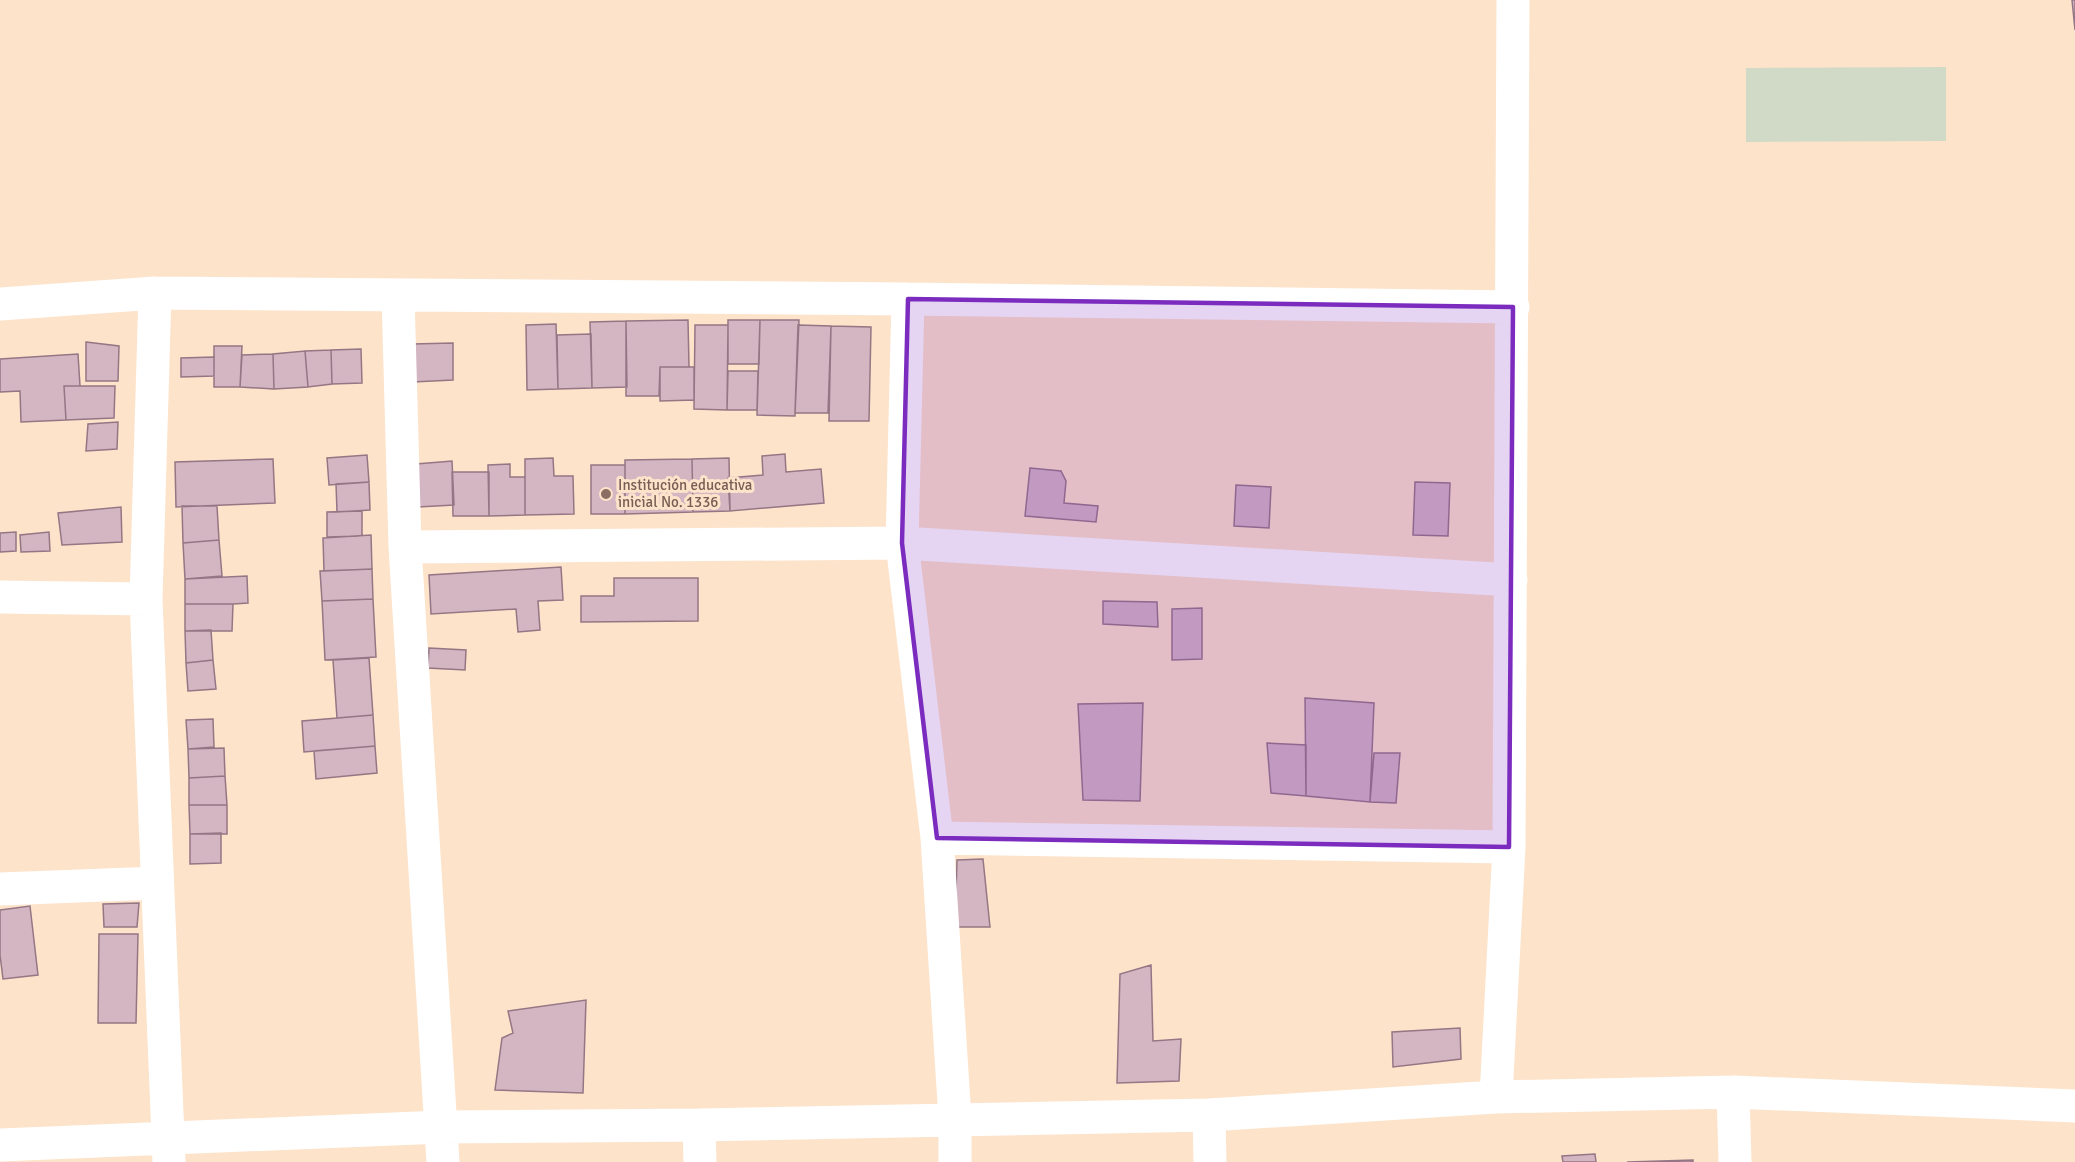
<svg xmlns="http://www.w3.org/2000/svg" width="2075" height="1162" viewBox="0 0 2075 1162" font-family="Signika,sans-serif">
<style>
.green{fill:#d1dac7}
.building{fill:#d4b5c2;stroke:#957684;stroke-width:1.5}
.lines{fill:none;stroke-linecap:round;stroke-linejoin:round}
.minor{stroke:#fff;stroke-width:33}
.marked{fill:#7b2cbf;fill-opacity:0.2;stroke:#7b2cbf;stroke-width:4.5;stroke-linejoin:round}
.education-dot{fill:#8d6e63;stroke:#fde3ca;stroke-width:2}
.labels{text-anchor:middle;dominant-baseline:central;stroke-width:6;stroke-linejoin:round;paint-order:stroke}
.education-label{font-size:15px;fill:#785e54;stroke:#fde3ca;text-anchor:start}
</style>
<rect width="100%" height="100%" fill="#fde3ca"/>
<!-- green -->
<path class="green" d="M1946,67V141L1746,142V68Z"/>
<!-- building -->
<path class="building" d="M2072,0H2075V30Z
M688,320L689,367H660L659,396H626V321Z
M728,320H760L759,364H728Z
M760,320H799L795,416L757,415Z
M626,321L627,387L592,388L590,322Z
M556,324L558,389L527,390L526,325Z
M695,325H728L727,410L694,409Z
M798,325L831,326L828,413H795Z
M831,326L871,327L869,421H829Z
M591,334L592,388L558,389L557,335Z
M86,342L119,346L118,381H86Z
M453,343V380L413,382L412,344Z
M214,346H242L240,387H214Z
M361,349L362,383L332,384L331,350Z
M331,350L332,384L308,387L305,351Z
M305,351L308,387L274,389L273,354Z
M78,354L80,386H64L66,420L21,422L20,391L0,392V359Z
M273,354L274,389L240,387L242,355Z
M214,357V376L181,377V358Z
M660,367H694V400L660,401Z
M728,371H758L757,410H727Z
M64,386H115L114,418L66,420Z
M118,422L117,449L86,451L88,424Z
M785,454L786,472L821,469L824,503L730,511L728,478L763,475L762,456Z
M367,455L369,482L329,485L327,458Z
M553,458L554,476H573L574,514L525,515V459Z
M729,458L730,511L693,512L692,459Z
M273,459L275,503L176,507L175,462Z
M692,459L693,512L625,514V460Z
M452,461L454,505L418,507L416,464Z
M510,464V477H525V515L489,516L488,465Z
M591,465H625V514H591Z
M1030,468L1061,471L1066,481L1064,503L1098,506L1096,522L1025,516Z
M452,472H489V516H453Z
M369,482L370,510L337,512L336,484Z
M1415,482L1450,483L1448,536L1413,535Z
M1236,485L1271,487L1269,528L1234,526Z
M182,506H217L219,540L183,543Z
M121,507L122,542L62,545L58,513Z
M362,511V536L327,537V512Z
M16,532V551L0,552V533Z
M49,532L50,551L21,552L20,535Z
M371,535L372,569L324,571L323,538Z
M219,540L222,576L185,579L183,543Z
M561,567L563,600L538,601L540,630L518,632L516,609L431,614L429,575Z
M372,569L373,599L322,601L320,571Z
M247,576L248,603L233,604H185V579Z
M614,578H698V621L581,622V596H614Z
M373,599L376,657L325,660L322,601Z
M1103,601L1157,602L1158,627L1103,624Z
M185,604H233L232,631H185Z
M1202,608V659L1172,660V609Z
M211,630L213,660L186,663L185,631Z
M429,648L466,650L465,670L428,668Z
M369,658L373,715L337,718L333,660Z
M213,660L216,689L188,691L186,663Z
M1305,698L1374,703L1370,802L1306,796Z
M1143,703L1140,801L1083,800L1078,704Z
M373,715L375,746L304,752L302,721Z
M213,719L214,747L188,749L186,720Z
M1267,743L1306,745V796L1271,793Z
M375,746L377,773L316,779L314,751Z
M224,748L225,776L189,778L188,749Z
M1374,753H1400L1396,803L1370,802Z
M225,776L227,805H189V778Z
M189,805H227V834H190Z
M221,833V863L190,864V834Z
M983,859L990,927H955L957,860Z
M139,903L137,927H104L103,904Z
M30,906L38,975L3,979L0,955V910Z
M99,934H138L136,1023H98Z
M1151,965L1153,1041L1181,1039L1179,1081L1117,1083L1120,974Z
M586,1000L583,1093L495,1090L502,1038L513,1033L508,1011Z
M1460,1028L1461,1059L1393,1067L1392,1032Z
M1595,1154L1596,1162H1563L1562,1156Z
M1693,1160V1162H1627Z"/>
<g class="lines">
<!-- minor -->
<path class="minor" d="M155,293L146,599L169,1162
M398,295L405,547L443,1162
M908,299L902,543L937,838L955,1119V1162
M0,304L155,293L908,299L1513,307
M405,547L902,543L1511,580
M0,597L146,599
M937,838L1509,847
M0,889L157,883
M1733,1092L1735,1162
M1496,1097L1509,847L1513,0
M1209,1115L1210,1162
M699,1125L700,1162
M0,1145L442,1127L699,1125L1209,1115L1496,1097L1733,1092L2075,1106"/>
</g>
<!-- marked area -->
<path class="marked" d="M908,299L1513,307L1509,847L937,838L902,543Z"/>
<!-- markers -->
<circle class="education-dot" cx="606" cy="494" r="6"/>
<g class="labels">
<!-- education labels -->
<g class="education-label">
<text x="618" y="485">Institución educativa<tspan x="618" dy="17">inicial No. 1336</tspan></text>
</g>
</g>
</svg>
